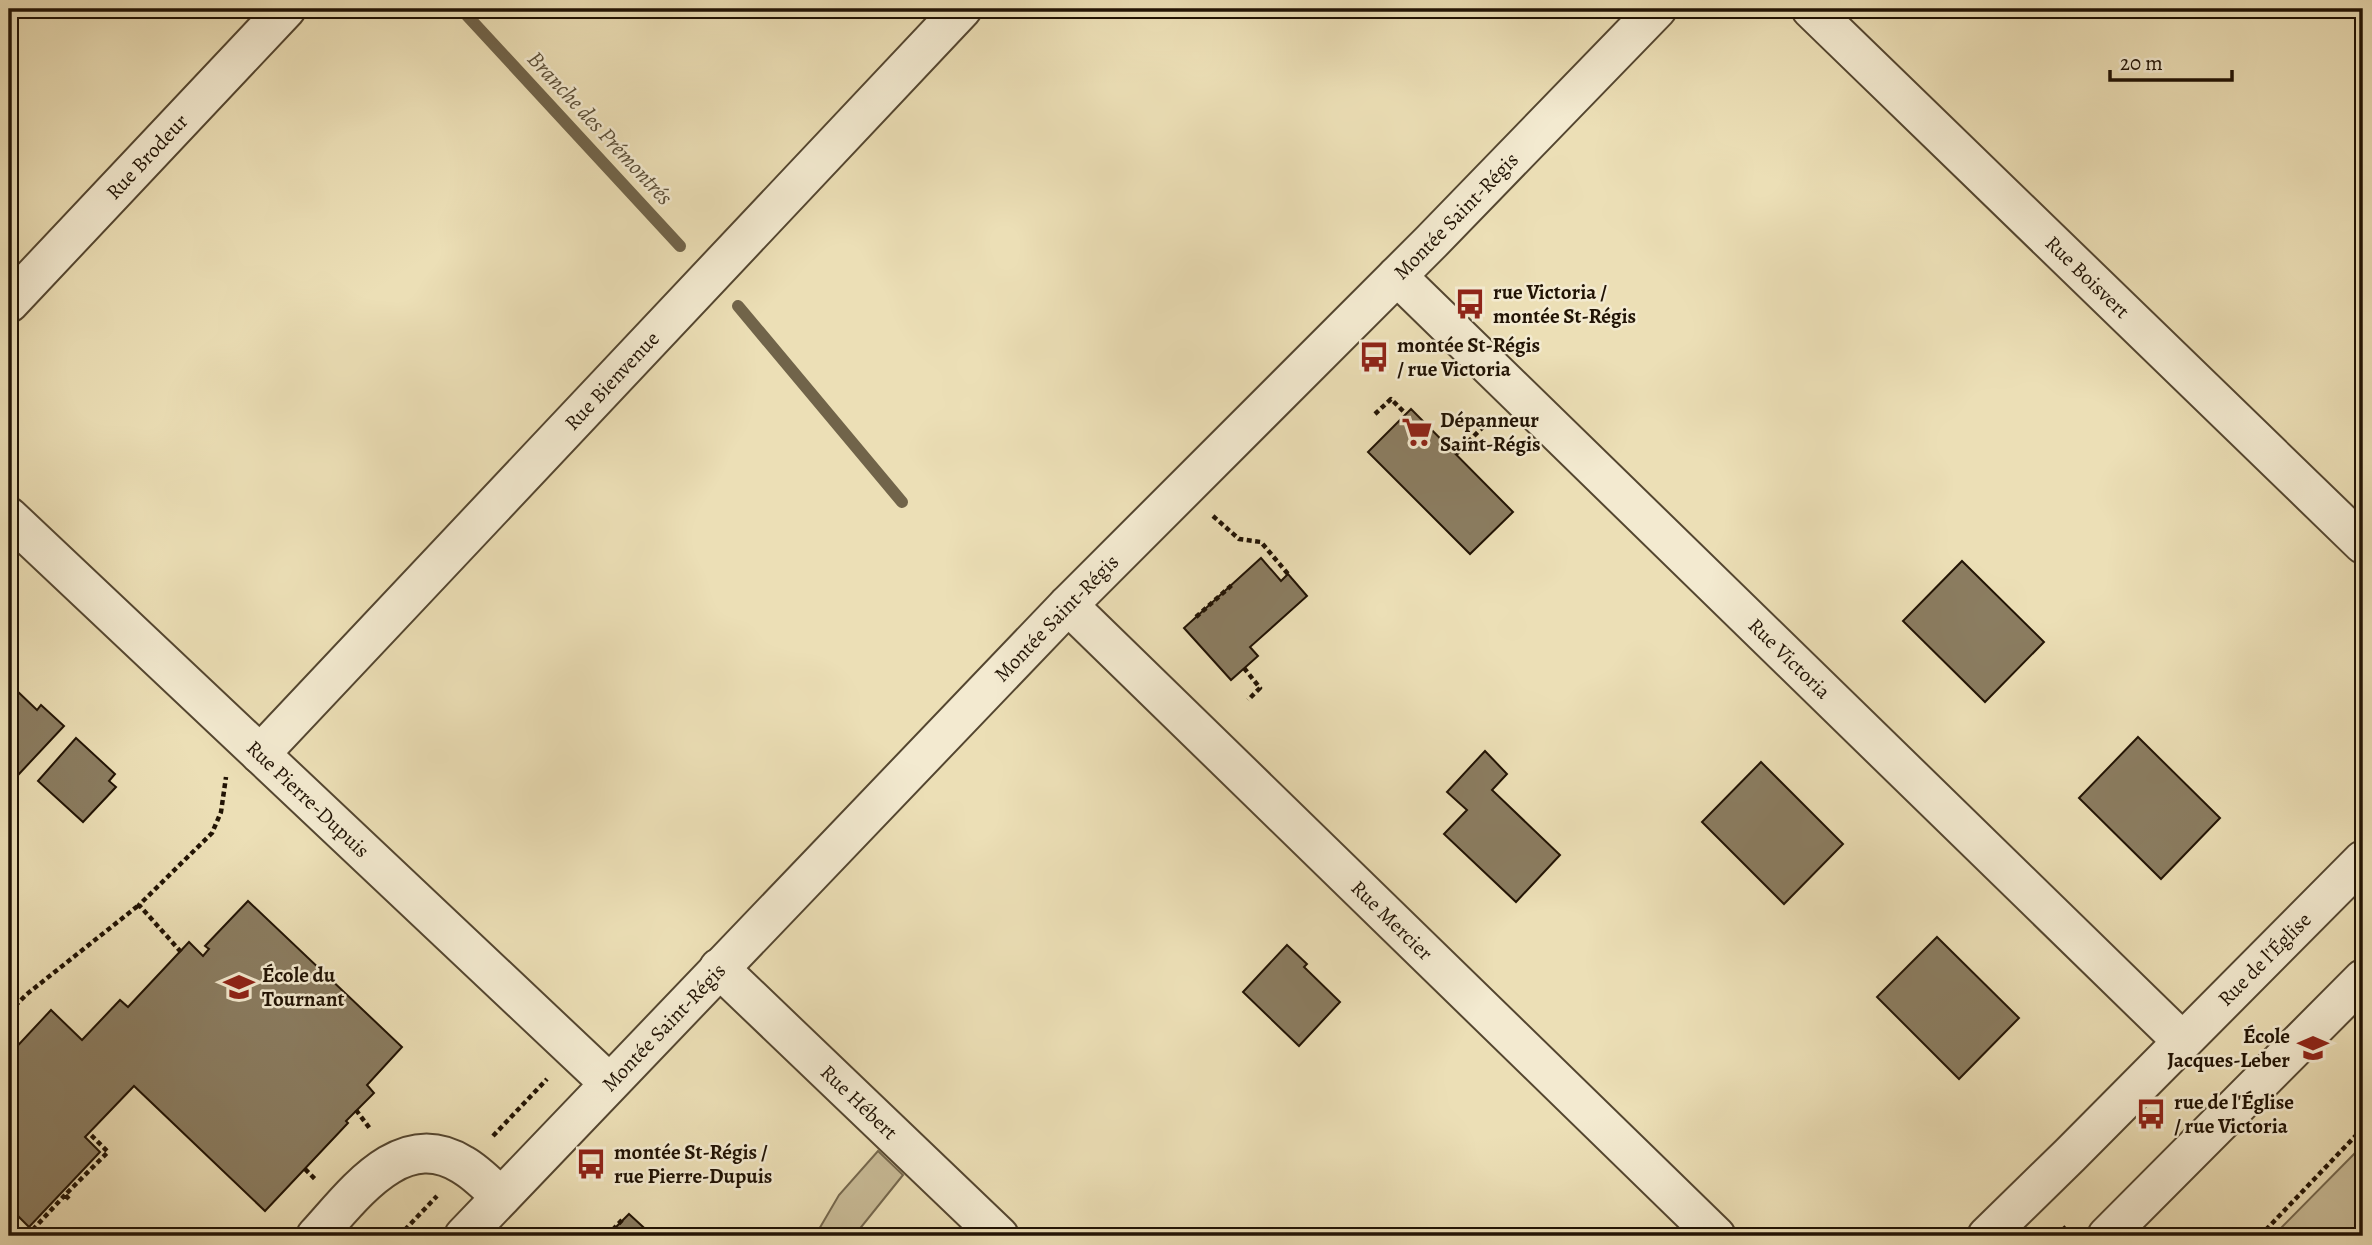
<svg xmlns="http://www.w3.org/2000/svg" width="2372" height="1245" viewBox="0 0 2372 1245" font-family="Alegreya,serif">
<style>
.green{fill:#c9bc98;stroke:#75684e;stroke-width:2}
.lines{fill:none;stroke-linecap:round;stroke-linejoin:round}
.stream{stroke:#71644a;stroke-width:12}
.building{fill:#8b7d61;stroke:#211304;stroke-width:2}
.minor-casing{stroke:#544630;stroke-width:42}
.path{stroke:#211304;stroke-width:4.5;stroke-dasharray:5 3.5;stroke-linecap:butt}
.minor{stroke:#f3ead0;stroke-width:38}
.labels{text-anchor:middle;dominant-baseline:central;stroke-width:5;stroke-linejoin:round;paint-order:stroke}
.street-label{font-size:21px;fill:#211304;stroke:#f3ead0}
.poi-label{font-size:21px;font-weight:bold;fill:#211304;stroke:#f3ead0;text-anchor:start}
.water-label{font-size:23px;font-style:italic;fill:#5d5039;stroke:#f3ead0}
</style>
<rect width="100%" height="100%" fill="#ecdfb6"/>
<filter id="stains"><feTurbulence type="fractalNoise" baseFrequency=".00286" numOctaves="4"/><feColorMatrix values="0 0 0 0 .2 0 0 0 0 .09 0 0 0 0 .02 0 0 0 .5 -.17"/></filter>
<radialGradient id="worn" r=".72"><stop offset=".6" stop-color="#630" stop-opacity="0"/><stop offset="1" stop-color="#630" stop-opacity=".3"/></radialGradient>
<!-- green -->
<path class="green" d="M2359,1149L2363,1153V1236H2273Z
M878,1151L903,1175L854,1236H815L839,1195Z"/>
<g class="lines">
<!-- stream -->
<path class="stream" d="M461,9L680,246
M738,306L902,502"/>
</g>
<!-- building -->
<path class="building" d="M1411,409L1513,512L1470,554L1368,452Z
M1261,558L1281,581L1288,574L1307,596L1250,647L1258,656L1231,680L1184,628Z
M1962,561L2044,642L1985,702L1903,621Z
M14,688L37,710L41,705L64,726L19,774L9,765V693Z
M2138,737L2220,818L2161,879L2079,798Z
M76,738L115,774L109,781L116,787L83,822L38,781Z
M1485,751L1507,774L1492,790L1560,855L1516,902L1444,834L1467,810L1447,792Z
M1761,762L1843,844L1784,904L1702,822Z
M248,901L402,1047L367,1085L374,1093L346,1121L348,1123L265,1211L134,1086L85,1137L100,1152L29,1227L9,1207V1055L51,1010L82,1040L120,1000L128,1007L189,942L203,956L209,949L205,946Z
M1937,937L2019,1018L1959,1079L1877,997Z
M1287,945L1307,964L1304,967L1340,1002L1299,1046L1243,992Z
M629,1214L653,1236H607Z"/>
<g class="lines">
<!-- minor casing -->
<g class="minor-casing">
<g id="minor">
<path id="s1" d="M1811,9L2363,544"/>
<path id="s2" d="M1397,276L2182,1041"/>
<path id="s3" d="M9,303L286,9"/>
<path id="s4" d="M9,517L609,1083"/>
<path id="s5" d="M1068,605L1716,1236"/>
<path id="s6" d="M260,754L962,9"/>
<path id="s7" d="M719,968L999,1236"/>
<path d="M316,1236C353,1196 401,1126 463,1165C477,1173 489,1186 501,1197"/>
<path id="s8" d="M464,1236L1068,605L1431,242L1657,9"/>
<path id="s9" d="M1987,1236L2070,1155L2363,860"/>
<path d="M2107,1236L2363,979"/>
</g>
</g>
<!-- path -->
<path class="path" d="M1375,414L1391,399L1406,414
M1456,454L1490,420
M1213,516L1239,539L1261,542L1288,574
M1196,617L1233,584
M1244,668L1260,688L1248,700
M181,952L139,905L212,833L221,812L226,777
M9,1012L27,994L139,905
M9,1050L11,1053
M356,1110L371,1130
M493,1136L547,1079
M305,1169L315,1179
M69,1199L65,1195L108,1152L89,1133
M9,1232L13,1236
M27,1236L65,1195
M399,1236L437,1196
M607,1236L622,1220
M2056,1236L2068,1225
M2260,1236L2363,1128"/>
<!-- minor -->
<use href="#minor" class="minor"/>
</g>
<!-- icons -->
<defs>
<g id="bus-bare" transform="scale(2.415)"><path d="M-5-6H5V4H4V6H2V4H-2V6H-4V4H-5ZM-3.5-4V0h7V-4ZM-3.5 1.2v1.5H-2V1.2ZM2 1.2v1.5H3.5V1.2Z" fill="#8f2418" stroke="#f3ead0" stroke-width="2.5" paint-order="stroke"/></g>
<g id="supermarket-bare" transform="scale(2.415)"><path d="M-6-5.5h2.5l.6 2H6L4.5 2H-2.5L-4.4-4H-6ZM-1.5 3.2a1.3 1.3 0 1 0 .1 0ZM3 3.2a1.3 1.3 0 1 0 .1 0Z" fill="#8f2418" stroke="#f3ead0" stroke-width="2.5" paint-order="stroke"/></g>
<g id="school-bare" transform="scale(2.415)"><path d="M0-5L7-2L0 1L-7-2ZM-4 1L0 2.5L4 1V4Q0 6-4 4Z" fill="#8f2418" stroke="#f3ead0" stroke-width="2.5" paint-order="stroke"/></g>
</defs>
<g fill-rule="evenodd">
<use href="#bus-bare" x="1470" y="304"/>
<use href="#bus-bare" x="1374" y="357"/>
<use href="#supermarket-bare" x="1417" y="432"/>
<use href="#school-bare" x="239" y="987"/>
<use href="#school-bare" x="2313" y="1048"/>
<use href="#bus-bare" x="2151" y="1114"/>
<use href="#bus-bare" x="591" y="1164"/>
</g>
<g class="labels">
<!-- street labels -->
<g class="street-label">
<text stroke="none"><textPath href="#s3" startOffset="201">Rue Brodeur</textPath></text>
<text stroke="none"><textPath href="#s8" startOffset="1423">Montée Saint-Régis</textPath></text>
<text stroke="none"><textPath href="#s1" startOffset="385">Rue Boisvert</textPath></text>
<text stroke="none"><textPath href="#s6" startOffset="513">Rue Bienvenue</textPath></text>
<text stroke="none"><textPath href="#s8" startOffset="856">Montée Saint-Régis</textPath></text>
<text stroke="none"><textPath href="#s2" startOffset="548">Rue Victoria</textPath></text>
<text stroke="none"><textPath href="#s4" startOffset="411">Rue Pierre-Dupuis</textPath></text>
<text stroke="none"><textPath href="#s5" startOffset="452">Rue Mercier</textPath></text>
<text stroke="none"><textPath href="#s9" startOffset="392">Rue de l'Église</textPath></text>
<text stroke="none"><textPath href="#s8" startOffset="289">Montée Saint-Régis</textPath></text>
<text stroke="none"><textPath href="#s7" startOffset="194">Rue Hébert</textPath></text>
</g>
<!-- poi labels -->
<g class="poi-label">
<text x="1493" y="292">rue Victoria /<tspan x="1493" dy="24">montée St-Régis</tspan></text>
<text x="1397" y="345">montée St-Régis<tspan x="1397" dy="24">/ rue Victoria</tspan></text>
<text x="1440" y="420">Dépanneur<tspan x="1440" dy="24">Saint-Régis</tspan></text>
<text x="262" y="975">École du<tspan x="262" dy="24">Tournant</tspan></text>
<text x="2290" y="1036" text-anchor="end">École<tspan x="2290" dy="24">Jacques-Leber</tspan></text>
<text x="2174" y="1102">rue de l'Église<tspan x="2174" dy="24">/ rue Victoria</tspan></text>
<text x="614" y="1152">montée St-Régis /<tspan x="614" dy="24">rue Pierre-Dupuis</tspan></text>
</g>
<!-- water labels -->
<g class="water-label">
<text transform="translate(600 128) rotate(47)">Branche des Prémontrés</text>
</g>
</g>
<!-- margin -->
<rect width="2372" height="1245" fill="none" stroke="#ecdfb6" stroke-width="35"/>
<rect x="10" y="10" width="2351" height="1224" fill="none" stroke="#211304" stroke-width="3.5"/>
<rect x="18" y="18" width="2337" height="1210" fill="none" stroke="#211304" stroke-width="2"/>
<!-- scale -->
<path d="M2110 70v10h122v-10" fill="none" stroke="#211304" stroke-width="3.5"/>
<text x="2120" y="70" font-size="21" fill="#211304" stroke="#f3ead0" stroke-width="5" paint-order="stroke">20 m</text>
<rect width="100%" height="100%" filter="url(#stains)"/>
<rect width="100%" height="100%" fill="url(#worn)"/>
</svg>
